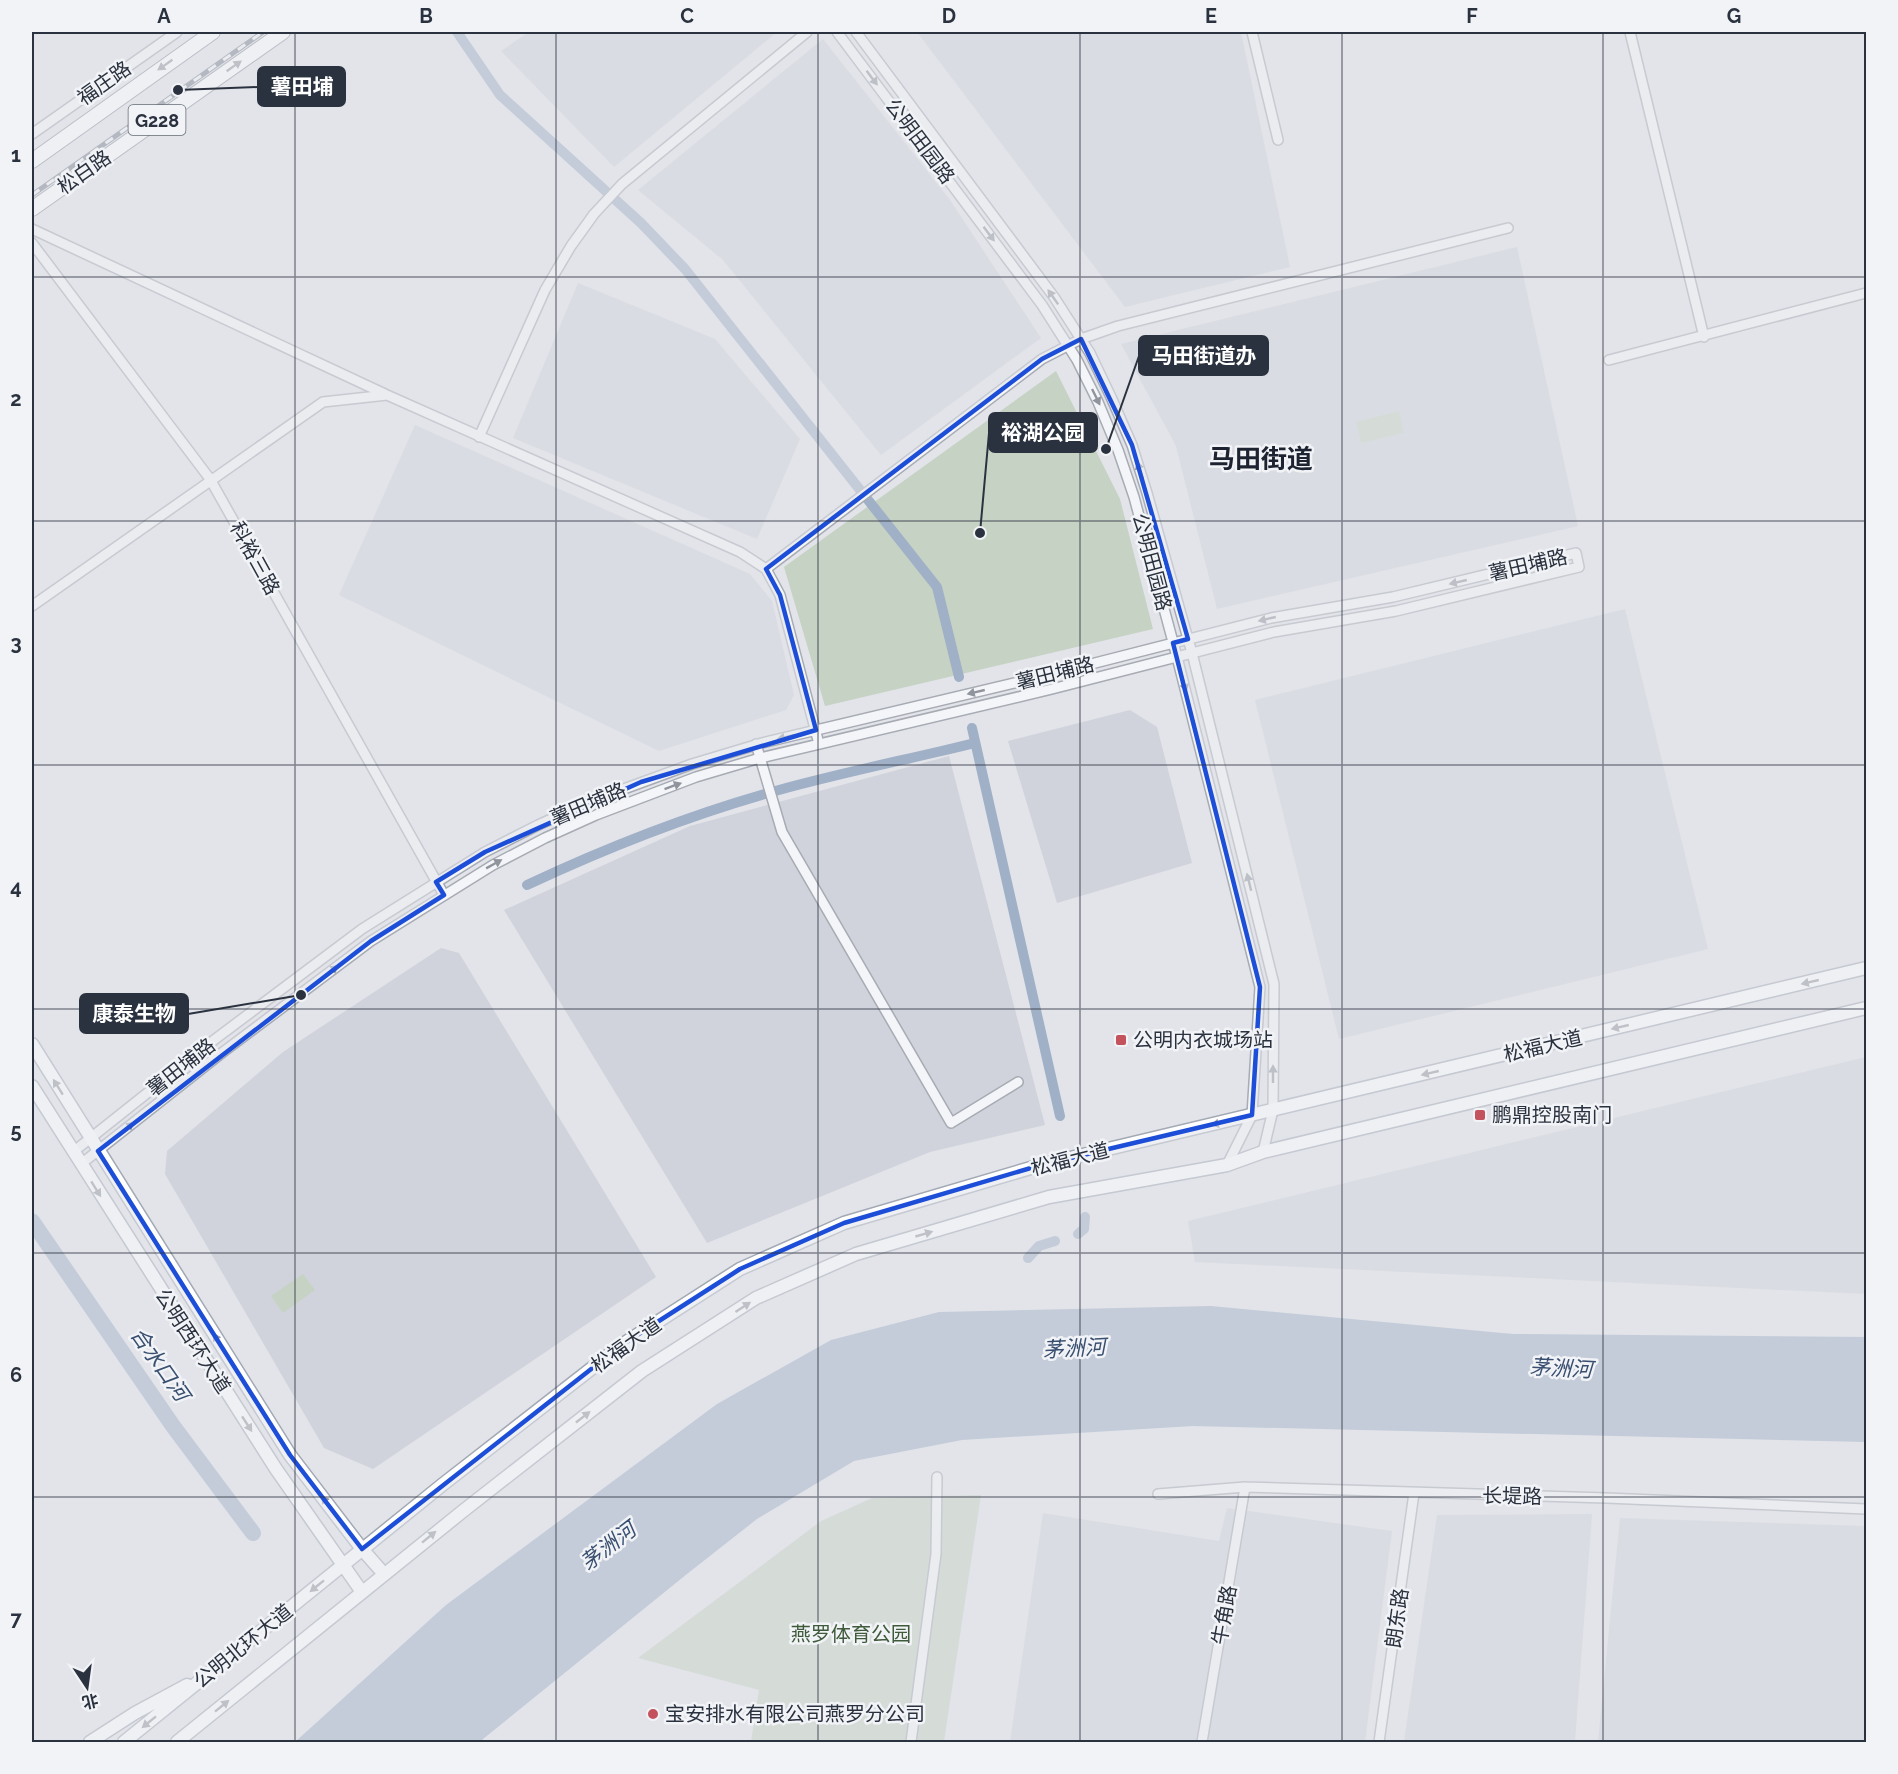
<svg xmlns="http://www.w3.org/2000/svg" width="1898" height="1774" viewBox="0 0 1898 1774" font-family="Raleway,'Noto Sans SC',sans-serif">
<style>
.built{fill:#d0d3db}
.green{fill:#c6d2c4}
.water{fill:#a0b0c6}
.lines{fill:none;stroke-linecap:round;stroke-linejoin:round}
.canal{stroke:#a0b0c6;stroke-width:10}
.river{stroke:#a0b0c6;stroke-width:16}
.minor-casing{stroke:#a7abb3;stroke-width:12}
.major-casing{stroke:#a2a8b4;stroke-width:15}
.highway-casing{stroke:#8a919e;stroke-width:16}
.minor{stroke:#f4f5f8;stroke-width:9}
.major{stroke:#fff;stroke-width:12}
.highway{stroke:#fff;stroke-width:14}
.rail-casing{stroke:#7c8391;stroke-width:5}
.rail{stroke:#f1f3f6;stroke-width:3;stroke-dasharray:9;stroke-linecap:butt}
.oneway{fill:#95989f}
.oneway2{fill:#90949c}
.marked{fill:none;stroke:#1d4ed8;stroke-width:4.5;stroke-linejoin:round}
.grid{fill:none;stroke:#2b323f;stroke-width:1.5;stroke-opacity:0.55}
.poi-dot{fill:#c3525d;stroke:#f1f3f6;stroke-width:2}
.labels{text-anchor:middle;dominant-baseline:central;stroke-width:5;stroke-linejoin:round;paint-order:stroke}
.shield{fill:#f1f3f6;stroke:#666c76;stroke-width:1.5}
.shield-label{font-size:18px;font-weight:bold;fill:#2b323f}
.street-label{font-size:20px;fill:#2b323f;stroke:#f1f3f6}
.poi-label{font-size:20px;fill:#2b323f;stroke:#f1f3f6;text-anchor:start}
.park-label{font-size:20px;fill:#3e5a3a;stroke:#f1f3f6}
.water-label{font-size:21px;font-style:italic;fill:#394f70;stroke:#f1f3f6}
.district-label{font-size:26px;font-weight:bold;fill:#1d2330;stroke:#f1f3f6}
.leader{fill:none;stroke:#2b323f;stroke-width:2}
.callout-dot{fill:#2b323f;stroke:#f1f3f6;stroke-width:2}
.callout{fill:#2b323f;stroke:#2b323f;stroke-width:2}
.callout-label{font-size:21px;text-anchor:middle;font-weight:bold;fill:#fff}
.neatline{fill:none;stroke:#2b323f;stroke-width:2}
.grid-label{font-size:20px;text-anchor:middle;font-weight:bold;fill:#2b323f}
</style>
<rect width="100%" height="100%" fill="#e2e4e9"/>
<!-- built -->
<path class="built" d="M529,32H777L614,167L501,51Z
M917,32H1241L1290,267L1125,307Z
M823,39L950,200L1041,338L881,455L723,260L638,190Z
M1517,247L1578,526L1217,609L1176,446L1121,344Z
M578,283L715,339L800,439L757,539L513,438Z
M415,425L750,574L772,601L794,695L786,710L659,751L339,595Z
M1625,609L1708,949L1339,1039L1255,700Z
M1130,710L1157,727L1192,863L1057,903L1008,741Z
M949,756L1045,1125L930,1152L707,1243L504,910L690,826Z
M441,948L459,953L656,1277L373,1469L324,1448L165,1174L167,1151L283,1052Z
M1866,1057V1294L1195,1262L1188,1221Z
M1227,1508L1392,1531L1365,1742H1010L1043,1513L1219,1541Z
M1592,1514L1575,1742H1404L1437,1515Z
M1620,1518L1866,1526V1742H1598Z"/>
<!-- green -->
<path class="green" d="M1056,371L1120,499L1153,629L825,706L784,567Z
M1399,411L1404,433L1361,443L1356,422Z
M303,1274L315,1290L283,1313L271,1296Z
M981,1495L944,1742H751L759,1690L638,1658L821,1521L872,1498Z"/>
<!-- water -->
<path class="water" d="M1211,1306L1513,1334L1866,1337V1442L1193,1426L962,1440L854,1461L757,1519L687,1574L483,1739L482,1742H295L446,1605L717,1404L831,1340L939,1312Z"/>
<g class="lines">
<!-- canal -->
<path class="canal" d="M457,32L500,95L641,223L685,269L937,587L959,677
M972,728L1060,1116
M527,885C608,847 692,814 779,790C844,772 910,759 975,743
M1078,1234L1084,1229L1085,1217
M1028,1258L1039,1246L1055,1241"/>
<!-- river -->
<path class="river" d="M32,1221L173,1426L253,1533"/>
<!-- minor casing -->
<g class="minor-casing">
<path id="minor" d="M837,32L1042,305L1077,360L1098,402L1118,450L1134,497L1177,657L1260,987L1252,1115L1227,1165
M856,32L1054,297L1090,353L1111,397L1132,445L1147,493L1192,653L1274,984L1273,1110L1263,1152
M1252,32L1278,140
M1630,32L1704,337
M32,134L177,32
M32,229L385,394
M32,243L210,479L444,895
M1609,360L1866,293
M479,437L545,290L571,246L594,214L622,184L807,32
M766,569L1042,359L1081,339L1118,326L1508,228
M32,606L323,402L387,395L740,552L766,569L780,595L819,744
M756,744L782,832L951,1123L1018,1082
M73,1152L214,1040L362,929L485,852L538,825L591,801L692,764L762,743L1048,675L1271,618L1393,597L1576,553L1579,567L1396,611L1274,632L1052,689L760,758L696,777L596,815L545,838L493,865L371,941L223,1052L81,1164
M1158,1494L1245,1487L1606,1498L1866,1509
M911,1742L936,1554L937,1477
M1202,1742L1245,1487
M1379,1742L1414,1493"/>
</g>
<!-- major casing -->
<g class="major-casing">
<path id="major" d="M32,1044L290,1455L362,1549L384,1574
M32,1086L276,1469L362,1592
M90,1742L135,1713L187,1685
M124,1742L442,1485L623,1344L740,1269L844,1223L1041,1165L1866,968
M177,1742L463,1511L642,1371L756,1298L856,1254L1049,1197L1227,1165L1263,1152L1866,1008"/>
</g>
<!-- highway casing -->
<g class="highway-casing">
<path id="highway" d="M32,161L213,32
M32,209L283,32"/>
</g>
<!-- minor -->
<use href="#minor" class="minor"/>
<!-- major -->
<use href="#major" class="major"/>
<!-- highway -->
<use href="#highway" class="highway"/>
<!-- rail casing -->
<g class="rail-casing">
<path id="rail" d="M32,195L263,32"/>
</g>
<!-- rail -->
<use href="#rail" class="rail"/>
</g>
<!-- one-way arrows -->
<defs><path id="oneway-solid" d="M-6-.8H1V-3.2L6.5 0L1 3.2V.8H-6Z" transform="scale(1.5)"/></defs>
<g class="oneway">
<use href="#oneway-solid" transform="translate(165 65) rotate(145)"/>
<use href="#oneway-solid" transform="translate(234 66) rotate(-35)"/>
<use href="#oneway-solid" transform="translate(1810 982) rotate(167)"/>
<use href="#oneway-solid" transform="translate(1620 1027) rotate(167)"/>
<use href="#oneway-solid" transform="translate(1430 1073) rotate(167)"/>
<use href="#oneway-solid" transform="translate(58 1087) rotate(-122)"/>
<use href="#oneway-solid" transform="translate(1220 1123) rotate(167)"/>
<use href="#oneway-solid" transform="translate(96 1189) rotate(58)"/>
<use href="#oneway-solid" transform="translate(924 1234) rotate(-16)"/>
<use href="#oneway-solid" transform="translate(743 1307) rotate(-33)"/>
<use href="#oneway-solid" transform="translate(218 1341) rotate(-122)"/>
<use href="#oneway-solid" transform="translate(583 1417) rotate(-38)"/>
<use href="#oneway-solid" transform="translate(247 1424) rotate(57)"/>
<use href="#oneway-solid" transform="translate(327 1503) rotate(-127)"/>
<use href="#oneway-solid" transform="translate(429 1537) rotate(-39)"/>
<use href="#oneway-solid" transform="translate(317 1586) rotate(141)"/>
<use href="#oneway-solid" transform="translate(222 1706) rotate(-39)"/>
<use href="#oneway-solid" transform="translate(149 1722) rotate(141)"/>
</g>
<g class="oneway2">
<use href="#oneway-solid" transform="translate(872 78) rotate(53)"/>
<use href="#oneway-solid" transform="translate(989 234) rotate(53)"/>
<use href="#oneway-solid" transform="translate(1053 297) rotate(-125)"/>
<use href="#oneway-solid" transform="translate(1096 397) rotate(64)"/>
<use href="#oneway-solid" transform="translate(1140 470) rotate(-109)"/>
<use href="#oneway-solid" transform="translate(1458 582) rotate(167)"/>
<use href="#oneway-solid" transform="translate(1267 619) rotate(167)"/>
<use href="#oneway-solid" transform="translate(1184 683) rotate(75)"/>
<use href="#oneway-solid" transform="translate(976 692) rotate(167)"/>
<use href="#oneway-solid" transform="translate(786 737) rotate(167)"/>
<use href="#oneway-solid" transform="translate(673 786) rotate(-20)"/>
<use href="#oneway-solid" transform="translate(494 864) rotate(-29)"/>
<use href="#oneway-solid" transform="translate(1249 882) rotate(-104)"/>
<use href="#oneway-solid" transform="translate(331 971) rotate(-37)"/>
<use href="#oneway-solid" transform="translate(1273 1074) rotate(-90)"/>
<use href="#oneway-solid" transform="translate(127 1128) rotate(-38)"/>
</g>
<!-- marked area -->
<path d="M0 0H1898V1774H0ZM1081,339L1132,445L1188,639L1173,643L1260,987L1252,1115L1041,1165L844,1223L740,1269L623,1344L362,1549L290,1455L98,1151L371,941L444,895L436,882L485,852L641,782L816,730L780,595L766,569L1042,359Z" fill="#e2e4e9" fill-opacity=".55" fill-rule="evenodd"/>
<path class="marked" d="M1081,339L1132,445L1188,639L1173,643L1260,987L1252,1115L1041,1165L844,1223L740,1269L623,1344L362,1549L290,1455L98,1151L371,941L444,895L436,882L485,852L641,782L816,730L780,595L766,569L1042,359Z"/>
<!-- grid -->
<path class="grid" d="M295,32V1742M556,32V1742M818,32V1742M1080,32V1742M1342,32V1742M1603,32V1742M32,277H1866M32,521H1866M32,765H1866M32,1009H1866M32,1253H1866M32,1497H1866"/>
<!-- markers -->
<g class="poi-dot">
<rect x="1115" y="1034" width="12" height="12" rx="3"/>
<rect x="1474" y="1109" width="12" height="12" rx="3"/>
<circle cx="653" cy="1714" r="6"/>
</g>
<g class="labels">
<!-- shield labels -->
<rect class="shield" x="128.5" y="105" width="57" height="30" rx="4.5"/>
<g class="shield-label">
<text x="157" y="120">G228</text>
</g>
<!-- street labels -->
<g class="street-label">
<text transform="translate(104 83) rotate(-35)">福庄路</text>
<text transform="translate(920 141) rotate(53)">公明田园路</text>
<text transform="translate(84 172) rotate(-35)">松白路</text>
<text transform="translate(255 558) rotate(61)">科裕三路</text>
<text transform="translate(1152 562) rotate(75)">公明田园路</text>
<text transform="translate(1528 565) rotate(-13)">薯田埔路</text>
<text transform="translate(1055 673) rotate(-14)">薯田埔路</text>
<text transform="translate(588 804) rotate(-23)">薯田埔路</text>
<text transform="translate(1543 1046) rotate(-13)">松福大道</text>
<text transform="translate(181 1067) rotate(-38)">薯田埔路</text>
<text transform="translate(1070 1159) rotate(-14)">松福大道</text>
<text transform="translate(193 1341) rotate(57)">公明西环大道</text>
<text transform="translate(626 1345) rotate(-35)">松福大道</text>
<text transform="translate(1512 1496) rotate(1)">长堤路</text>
<text transform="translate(1224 1615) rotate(-80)">牛角路</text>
<text transform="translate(1397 1618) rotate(-82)">朗东路</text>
<text transform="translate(243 1646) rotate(-39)">公明北环大道</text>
</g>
<!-- poi labels -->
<g class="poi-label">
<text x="1133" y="1040">公明内衣城场站</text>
<text x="1492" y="1115">鹏鼎控股南门</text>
<text x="665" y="1714">宝安排水有限公司燕罗分公司</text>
</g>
<!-- park labels -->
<g class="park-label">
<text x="851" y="1634">燕罗体育公园</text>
</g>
<!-- water labels -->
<g class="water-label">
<text transform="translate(1074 1348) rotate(-3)">茅洲河</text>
<text transform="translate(160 1364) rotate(55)">合水口河</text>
<text transform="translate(1561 1368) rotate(3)">茅洲河</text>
<text transform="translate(608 1546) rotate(-38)">茅洲河</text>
</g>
<!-- district labels -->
<g class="district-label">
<text x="1261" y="459">马田街道</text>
</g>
</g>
<!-- callouts -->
<path class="leader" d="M178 90L258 87M1106 449L1139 356M980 533L989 433M301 995L188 1014"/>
<g class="callout-dot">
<circle cx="178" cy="90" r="6"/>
<circle cx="1106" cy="449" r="6"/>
<circle cx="980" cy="533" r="6"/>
<circle cx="301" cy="995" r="6"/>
</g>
<g class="callout">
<rect x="258" y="67" width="87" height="39" rx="6"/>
<rect x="1139" y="336" width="129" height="39" rx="6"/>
<rect x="989" y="413" width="108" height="39" rx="6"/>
<rect x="80" y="994" width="108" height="39" rx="6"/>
</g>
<g class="callout-label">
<text x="302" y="94">薯田埔</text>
<text x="1204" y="363">马田街道办</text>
<text x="1043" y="440">裕湖公园</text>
<text x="134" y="1021">康泰生物</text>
</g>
<!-- border -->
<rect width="1898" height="1774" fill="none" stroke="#f1f3f6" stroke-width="66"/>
<!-- north arrow -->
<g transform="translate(87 1687) rotate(167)" stroke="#f1f3f6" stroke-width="4.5" paint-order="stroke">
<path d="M0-4.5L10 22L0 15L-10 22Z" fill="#2b323f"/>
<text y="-9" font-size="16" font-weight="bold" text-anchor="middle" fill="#2b323f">北</text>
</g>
<rect x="33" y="33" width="1832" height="1708" class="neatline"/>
<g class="grid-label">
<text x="164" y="23">A</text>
<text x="426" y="23">B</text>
<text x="687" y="23">C</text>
<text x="949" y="23">D</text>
<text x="1211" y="23">E</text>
<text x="1472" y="23">F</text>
<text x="1734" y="23">G</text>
<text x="16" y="162">1</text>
<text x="16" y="406">2</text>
<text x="16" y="650">3</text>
<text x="16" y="894">4</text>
<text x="16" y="1138">5</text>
<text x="16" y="1382">6</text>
<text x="16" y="1626">7</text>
</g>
</svg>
